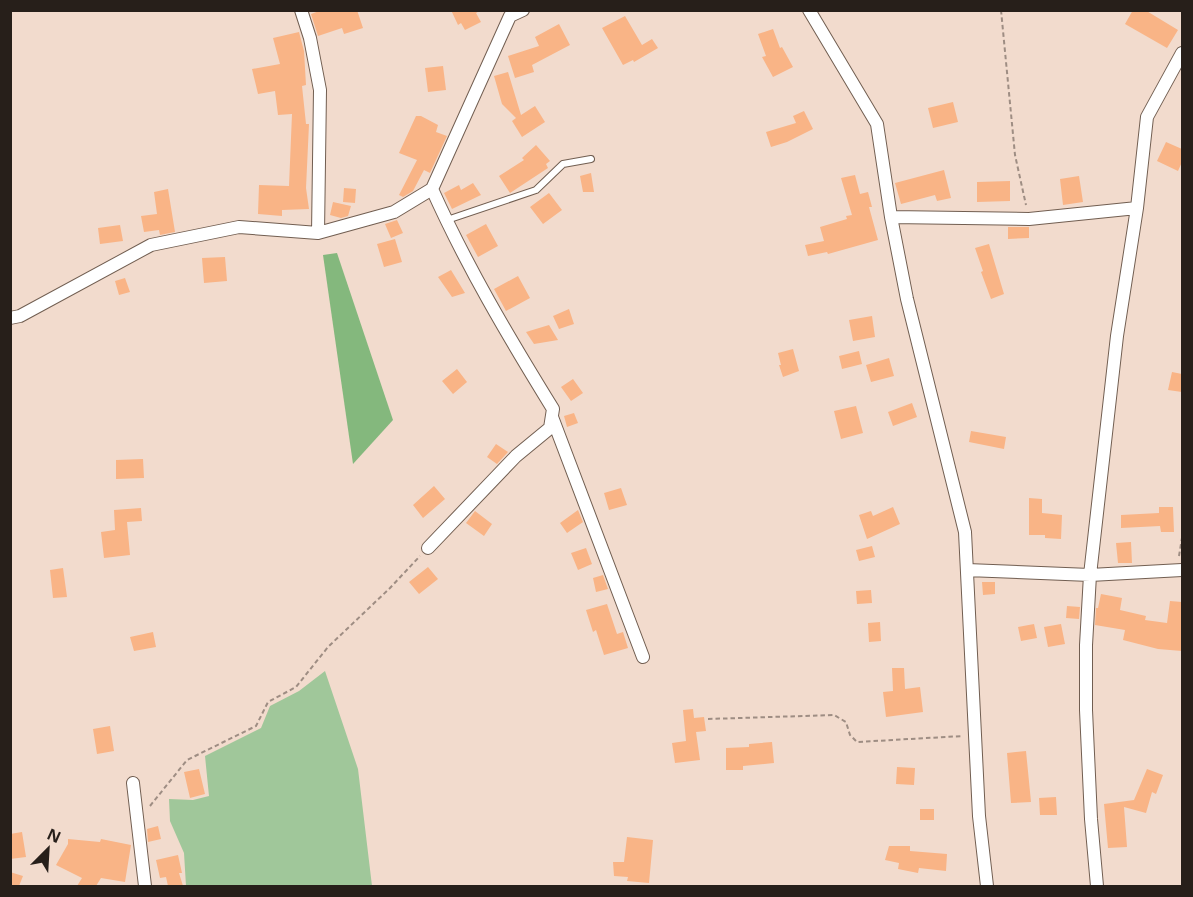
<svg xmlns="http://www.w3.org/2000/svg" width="1193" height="897" viewBox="0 0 1193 897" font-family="'Noto Sans',sans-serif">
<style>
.green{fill:#a0c79a}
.forest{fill:#84b87d}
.building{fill:#f9b486}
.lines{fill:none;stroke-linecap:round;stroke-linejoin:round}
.service-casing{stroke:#715e51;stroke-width:8}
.minor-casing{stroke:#715e51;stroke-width:14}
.path{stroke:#9e8d83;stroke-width:2;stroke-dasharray:4.5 3;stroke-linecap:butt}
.service{stroke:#fff;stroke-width:6}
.minor{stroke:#fff;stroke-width:12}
</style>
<rect width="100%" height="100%" fill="#f2dbcd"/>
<!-- green -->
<path class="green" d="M325,671L358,769L372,886H186L184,853L170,821L169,799L193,800L209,796L205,756L261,728L270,706L299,691Z"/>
<!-- forest -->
<path class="forest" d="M337,253L393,420L353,464L323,255Z"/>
<!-- building -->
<path class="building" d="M322,10H357L363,28L344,34L342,28L318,36L311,14Z
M451,10H481L476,13L481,22L465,30L461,23L458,25Z
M1133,10H1145L1178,30L1167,48L1125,24Z
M625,16L642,45L652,39L658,48L634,62L633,60L623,65L602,28Z
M559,24L570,45L532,65L534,72L515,78L508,56L539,46L535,37Z
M773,29L780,48L782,47L793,67L773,77L762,57L766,56L758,34Z
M299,32L304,51L306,85L302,86L306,124H309L306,188L309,209L282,210V216L258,214L259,185L289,186L292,114L278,115L275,91L258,94L252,69L280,64L273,38Z
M443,66L446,90L428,92L425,68Z
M508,72L521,115L535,106L545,122L522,137L512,121L516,118L502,104L494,76Z
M953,102L958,122L933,128L928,108Z
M804,111L813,129L787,142L771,147L766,132L796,123L793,116Z
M416,116H421L438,125L436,132L447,136L430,173L424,170L413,191L403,197L399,195L417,160L399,153Z
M1166,142L1182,149V162L1178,171L1157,161Z
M536,145L550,161L546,164L548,168L510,193L499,176L524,160L522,158Z
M944,170L951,198L937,201L935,195L901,204L895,183Z
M591,173L594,192H583L580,176Z
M855,175L860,194L868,192L872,207H869L878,240L828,254L827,252L808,256L805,245L824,241L820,227L847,219L846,216L852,215L841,178Z
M1079,176L1083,202L1063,205L1060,179Z
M1010,181V201L977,202V182Z
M473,183L481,195L452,209L444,193L459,185L461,190Z
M344,188L356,189L355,203L343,202Z
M168,189L175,232L160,235L159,230L144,232L141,216L157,214L154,192Z
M549,193L562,210L543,224L530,207Z
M333,202L351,206L348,216L341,218L330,215Z
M397,220L403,233L391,238L385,224Z
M486,224L498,246L478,257L466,235Z
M120,225L123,241L100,244L98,228Z
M1008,227H1029V238L1008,239Z
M395,239L402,262L384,267L377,244Z
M989,244L1004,294L991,299L981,272L983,271L975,248Z
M225,257L227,281L204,283L202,258Z
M451,270L465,293L452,297L438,277Z
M518,276L530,298L506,311L494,289Z
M125,278L130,292L119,295L115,281Z
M569,309L574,324L559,329L553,316Z
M872,316L875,337L853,341L849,320Z
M549,325L558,340L534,344L526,332Z
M793,349L799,371L783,377L779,365H781L778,353Z
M859,351L862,364L842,369L839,356Z
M889,358L894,376L871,382L866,365Z
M457,369L467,382L453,394L442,381Z
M1172,372L1182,374V392L1168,390Z
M573,379L583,393L571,401L561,387Z
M912,403L917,417L893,426L888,412Z
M856,406L863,433L841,439L834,411Z
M574,413L578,423L567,427L564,416Z
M971,431L1006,437L1004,449L969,442Z
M496,444L508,452L497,464L487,457Z
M143,459L144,478L116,479V460Z
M434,486L445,499L423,518L413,505Z
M621,488L627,505L609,510L604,493Z
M1029,498L1042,499V513L1062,515L1061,539L1045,538V535H1029Z
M893,507L900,524L867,539L859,515L871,511L873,516Z
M1159,507H1173L1174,532H1161L1160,526L1121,528V515L1159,513Z
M141,508L142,521L127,522L130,555L104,558L101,532L115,530L114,510Z
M578,510L583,522L567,533L560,523Z
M475,511L492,524L484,536L466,523Z
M1131,542L1132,563H1118L1116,543Z
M872,546L875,557L859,561L856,550Z
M586,548L592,564L578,570L571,553Z
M428,567L438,579L419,594L409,582Z
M63,568L67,597L53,598L50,570Z
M603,575L608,589L596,592L593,578Z
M982,582H995V594L983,595Z
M871,590L872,603L857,604L856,591Z
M1101,594L1122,598L1120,610L1146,616L1145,620L1167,623L1170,601L1182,602V651L1158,649L1123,640L1125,630L1095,625L1096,608H1098Z
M607,604L617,634L623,632L628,648L604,655L596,630L593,632L586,610Z
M1067,606L1080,607L1079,619L1066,618Z
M880,622L881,641L869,642L868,623Z
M1034,624L1037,638L1021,641L1018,627Z
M1061,624L1065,644L1048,647L1044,627Z
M153,632L156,647L134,651L130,637Z
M892,668H904L905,689L920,687L923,712L886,717L883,692L893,691Z
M693,709L694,718L704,717L706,731L696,732L700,760L675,763L672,743L686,741L683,710Z
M110,726L114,751L97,754L93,729Z
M772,742L774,763L743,766V770H726V748L749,747V744Z
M1026,751L1031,802L1011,803L1007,753Z
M897,767L915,768L914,785L896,784Z
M199,769L205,794L190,798L184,772Z
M1147,769L1163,775L1156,794L1152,792L1146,813L1124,807L1127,847L1108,848L1104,804L1134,800Z
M1056,797L1057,815H1040L1039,798Z
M920,809H934V820H920Z
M158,826L161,839L148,842L147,829Z
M22,832L26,857L10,859V834Z
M627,837L653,840L649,883L627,881L628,877L614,876L613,862H624Z
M68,839L100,842L101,839L131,845L125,882L101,878L96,886H77L82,878L56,865L68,844Z
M889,846H910V851L947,854L946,871L919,868L918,873L898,869L899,863L885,860Z
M178,855L182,873H179L183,886H168L166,877L160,878L156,860Z
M10,872L23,876L19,886H10Z"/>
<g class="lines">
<!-- service casing -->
<g class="service-casing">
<path id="service" d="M447,220L536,190L563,164L591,159"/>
</g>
<!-- minor casing -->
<g class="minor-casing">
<path id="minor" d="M301,10L310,38L320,90L318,233
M809,10L877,124L891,217L907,299L965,532L979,816L987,886
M891,217L1029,219L1137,208
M10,318L20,316L151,245L239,227L318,233L394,212L432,189L510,16L523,10
M552,417L643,657
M428,548L516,456L550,428L553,409C508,336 467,267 432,189
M967,570L1090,575L1182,570
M133,783L145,886
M1097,886L1091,819L1086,710V645L1090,575L1117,336L1137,208L1147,117L1182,53"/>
</g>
<!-- path -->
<path class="path" d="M1001,10L1015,155L1026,205
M1179,556L1182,538
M708,719L834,715L846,722L850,735L857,742L963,736
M150,806L187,760L256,726L268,702L296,687L328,647L390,588L420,556"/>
<!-- service -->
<use href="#service" class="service"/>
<!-- minor -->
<use href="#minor" class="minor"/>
</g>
<!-- border -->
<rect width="1193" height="897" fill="none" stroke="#271f1a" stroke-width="24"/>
<!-- north arrow -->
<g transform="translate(48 849) rotate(24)" stroke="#f2dbcd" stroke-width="4.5" paint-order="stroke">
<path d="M0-4.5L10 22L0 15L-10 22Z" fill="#271f1a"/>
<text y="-9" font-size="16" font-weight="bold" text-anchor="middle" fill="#271f1a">N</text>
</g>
</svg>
